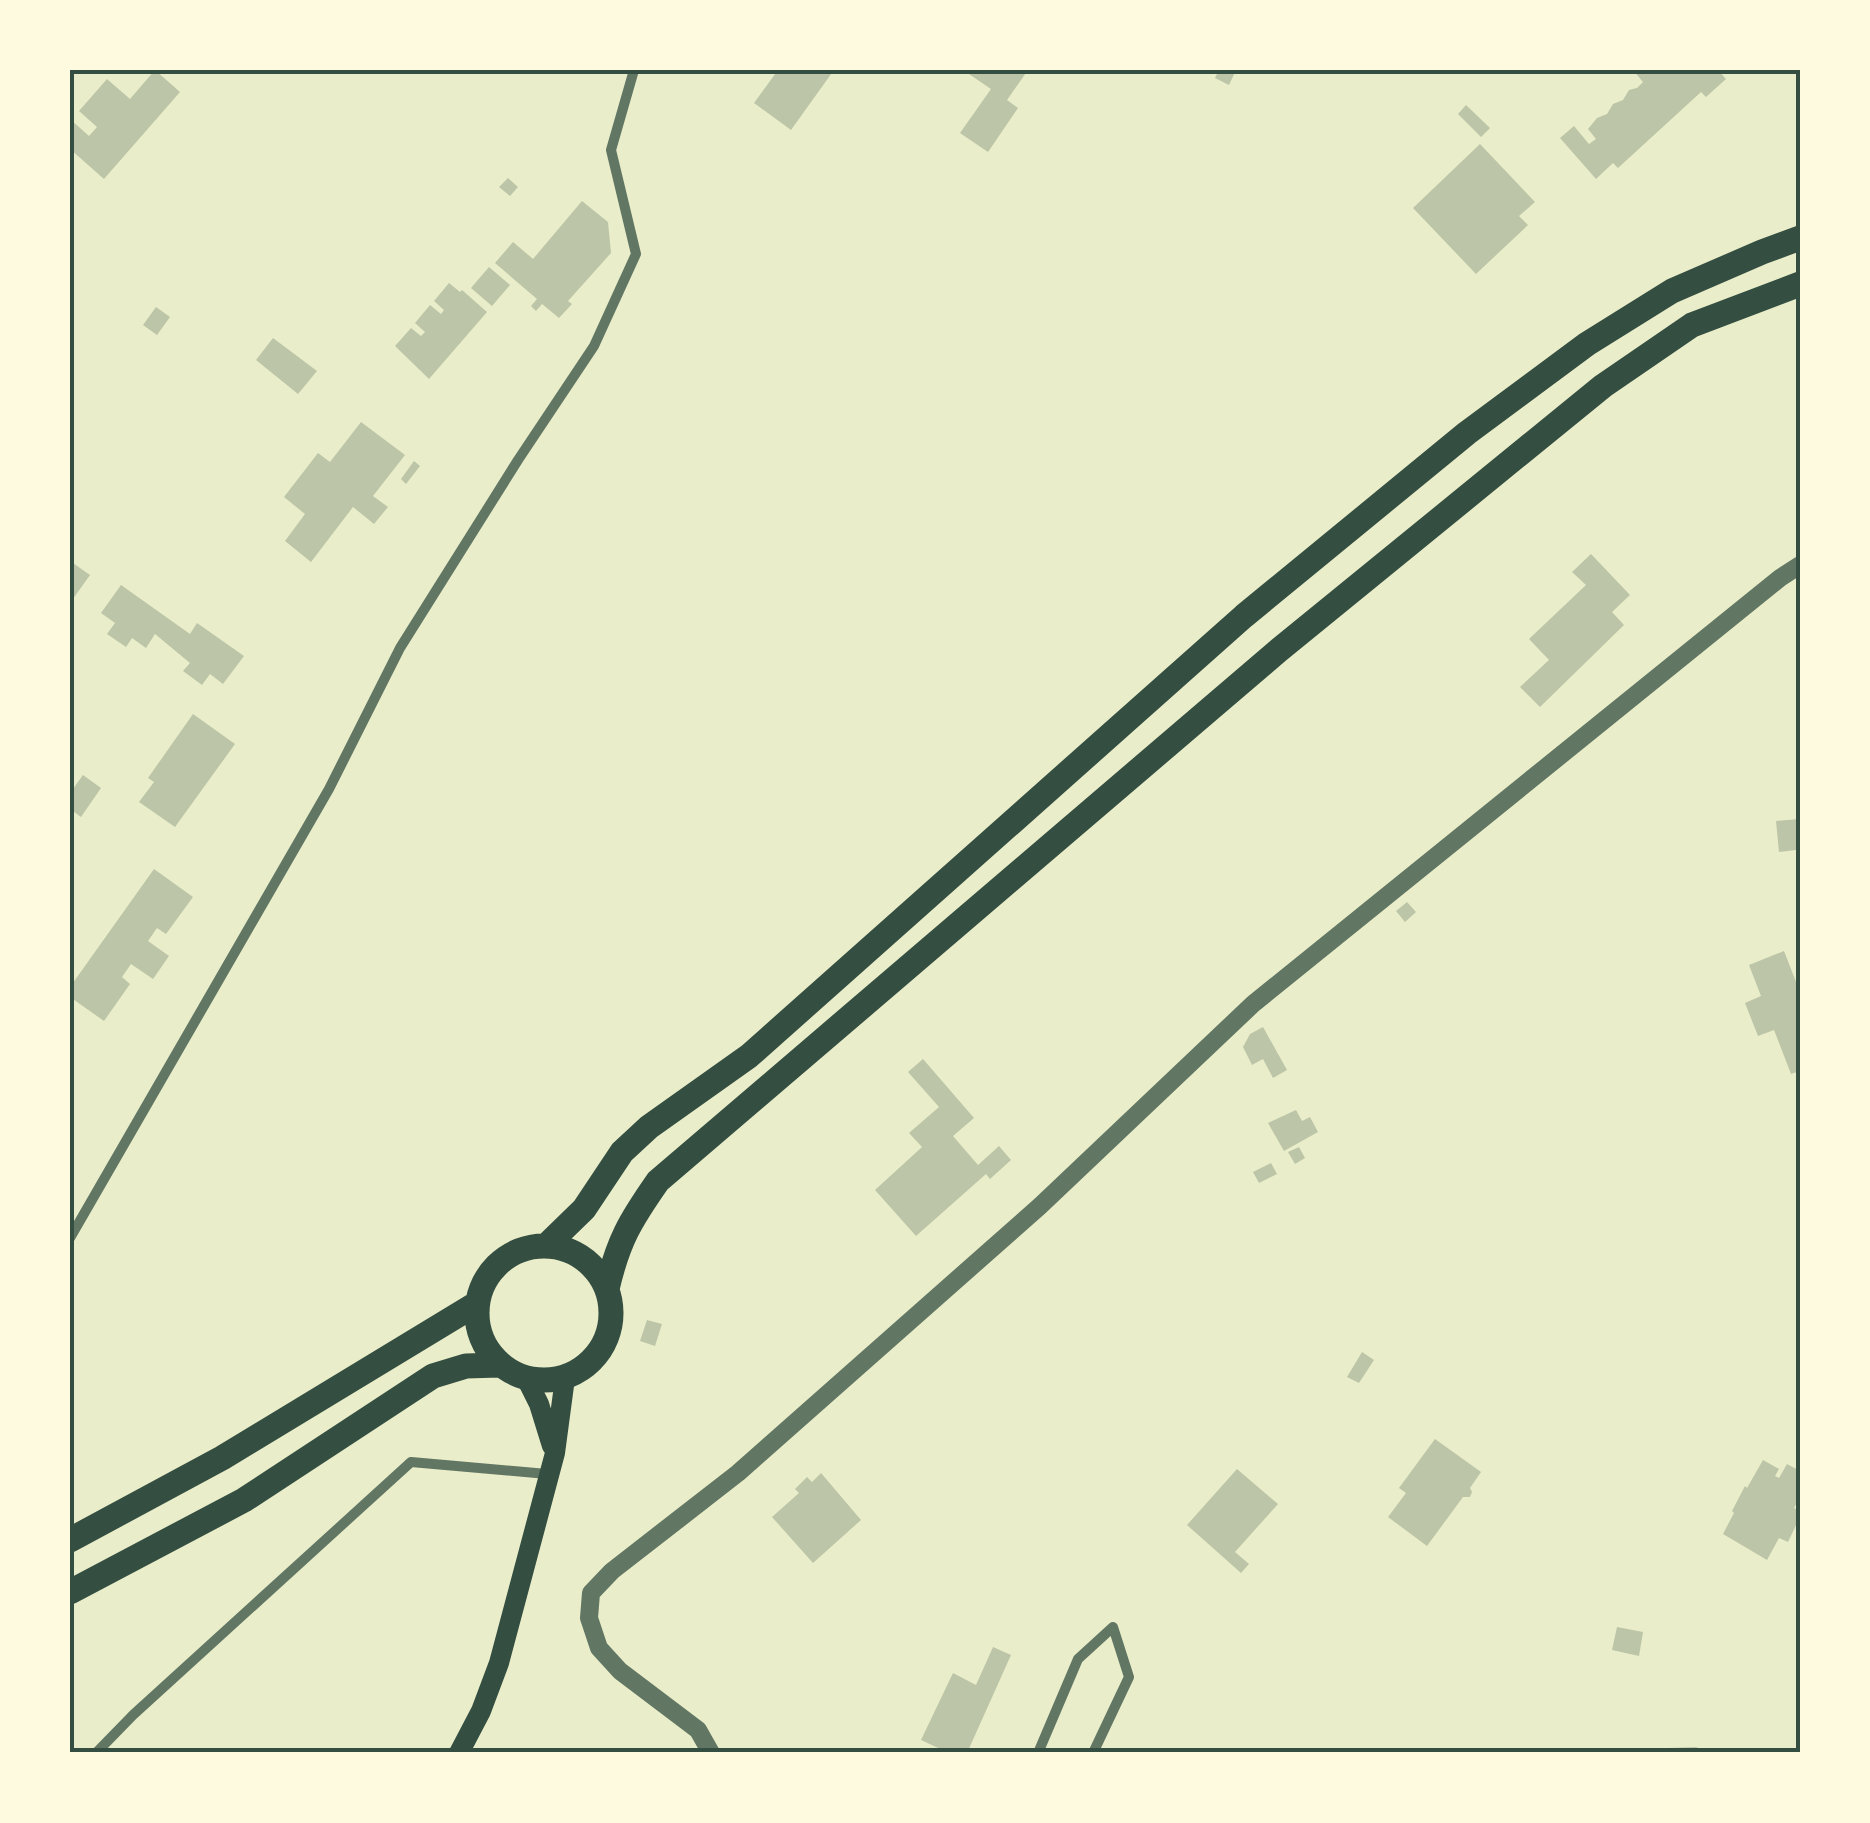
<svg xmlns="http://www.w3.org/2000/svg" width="1870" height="1823" viewBox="0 0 1870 1823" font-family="'Fira Sans Condensed',sans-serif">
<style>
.building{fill:#bcc5a7}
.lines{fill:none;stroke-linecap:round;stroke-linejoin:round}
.minor{stroke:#617663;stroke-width:10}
.tertiary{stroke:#617663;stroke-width:18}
.secondary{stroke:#344e41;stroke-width:20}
.primary{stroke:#344e41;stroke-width:25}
.neatline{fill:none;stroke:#344e41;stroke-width:4}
</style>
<rect width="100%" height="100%" fill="#e9edc9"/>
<!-- building -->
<path class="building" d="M155,70L180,92L104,179L70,149V119L89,136L97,127L79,111L107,79L130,99Z
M778,70H834L791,130L754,103Z
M963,70H1028L1007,100L1018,108L988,152L960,133L991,89Z
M1219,70H1236L1229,85L1215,78Z
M1633,70H1718L1726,79L1706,97L1701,92L1618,168L1613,163L1596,179L1560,138L1574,126L1589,144L1596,139L1588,129L1597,118L1607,114L1613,104L1623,100L1629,90L1637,88L1643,82Z
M1466,105L1490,128L1481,137L1458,114Z
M1480,144L1535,202L1519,216L1528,225L1476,274L1413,208Z
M508,178L518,187L510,196L499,187Z
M582,201L608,222L611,253L568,301L572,304L559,318L542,304L536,311L531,306L537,299L495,263L513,242L533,259Z
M489,267L510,285L492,306L471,288Z
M449,283L460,292L462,290L487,312L429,379L395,346L411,328L421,336L425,332L415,323L430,305L441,314L444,310L434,301Z
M156,307L170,317L157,335L143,325Z
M273,338L317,371L298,394L256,360Z
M361,422L405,455L373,496L388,507L374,524L353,507L311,562L285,541L305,514L284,497L318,453L330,462Z
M414,461L420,466L406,484L401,479Z
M1591,554L1630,595L1612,612L1624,625L1540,707L1520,687L1549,660L1529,639L1586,585L1572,572Z
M70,561L90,575L70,603Z
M121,585L190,634L197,623L244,656L223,684L210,674L202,685L183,671L190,663L155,634L146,648L132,638L126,647L107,634L115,623L101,613Z
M193,714L235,744L175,827L139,802L154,782L148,778Z
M83,775L101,788L81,817L70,809V793Z
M1800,819V871H1797L1796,850L1779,852L1776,821Z
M154,869L193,897L166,934L157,928L148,941L169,956L153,979L131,964L122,977L130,984L104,1021L70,997V987Z
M1407,902L1416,912L1405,922L1396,911Z
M1784,951L1800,992V1071L1791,1074L1774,1030L1758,1036L1745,1003L1761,996L1749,965Z
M1263,1027L1287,1070L1273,1078L1263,1059L1252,1065L1243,1047L1250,1034Z
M923,1059L974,1118L953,1136L978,1165L999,1146L1011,1160L990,1179L986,1174L916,1236L875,1190L922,1147L909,1133L939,1107L908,1072Z
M1296,1110L1302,1121L1310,1117L1318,1132L1284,1151L1268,1123Z
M1299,1147L1305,1158L1295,1164L1288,1152Z
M1271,1163L1277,1174L1259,1183L1253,1172Z
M647,1320L662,1324L655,1346L640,1341Z
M1362,1352L1374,1360L1359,1383L1347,1377Z
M1435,1439L1481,1472L1470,1488L1472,1492L1470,1497H1463L1427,1546L1388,1517L1406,1493L1399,1488Z
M1763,1460L1779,1469L1775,1476L1779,1478L1787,1464L1800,1471V1497L1794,1508L1800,1512V1517L1788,1542L1779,1538L1767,1560L1723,1534L1734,1513L1732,1511L1745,1486L1747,1488Z
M1237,1469L1278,1504L1235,1552L1249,1564L1241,1573L1187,1525Z
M821,1473L861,1520L813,1563L772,1517L799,1493L795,1489L807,1477L812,1482Z
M1617,1627L1643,1632L1639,1656L1612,1650Z
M993,1647L1011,1655L967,1753H949L921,1740L953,1673L976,1685Z
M1696,1747L1712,1753H1668V1748Z"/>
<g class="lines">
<!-- minor -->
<path class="minor" d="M70,1238L329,789L400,648L518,460L594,346L636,254L611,150L634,70
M96,1753L133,1715L411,1462L547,1474
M1038,1753L1078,1659L1113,1627L1129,1677L1093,1753"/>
<!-- tertiary -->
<path class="tertiary" d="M711,1753L698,1730L620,1671L599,1648L589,1618L591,1593L612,1571L738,1473L1040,1206L1253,1004L1780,578L1800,565"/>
<!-- secondary -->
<path class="secondary" d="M527,1380L539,1404L552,1446
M459,1753L481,1711L499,1663L555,1453L565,1378"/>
<!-- primary -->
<path class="primary" d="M547,1245L584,1209L622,1152L649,1127L749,1056L1244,616L1467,433L1587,344L1672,291L1762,252L1800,238
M477 1313a67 67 0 1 1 134 0a67 67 0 1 1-134 0Z
M607,1289C618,1241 630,1221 658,1181L1279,650L1603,386L1692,325L1800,284
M70,1540L222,1458L476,1304
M70,1592L244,1500L433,1376L466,1366L499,1365"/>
</g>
<!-- border -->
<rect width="1870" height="1823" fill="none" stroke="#fefae0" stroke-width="145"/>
<rect x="72" y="72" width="1726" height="1678" class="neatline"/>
</svg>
